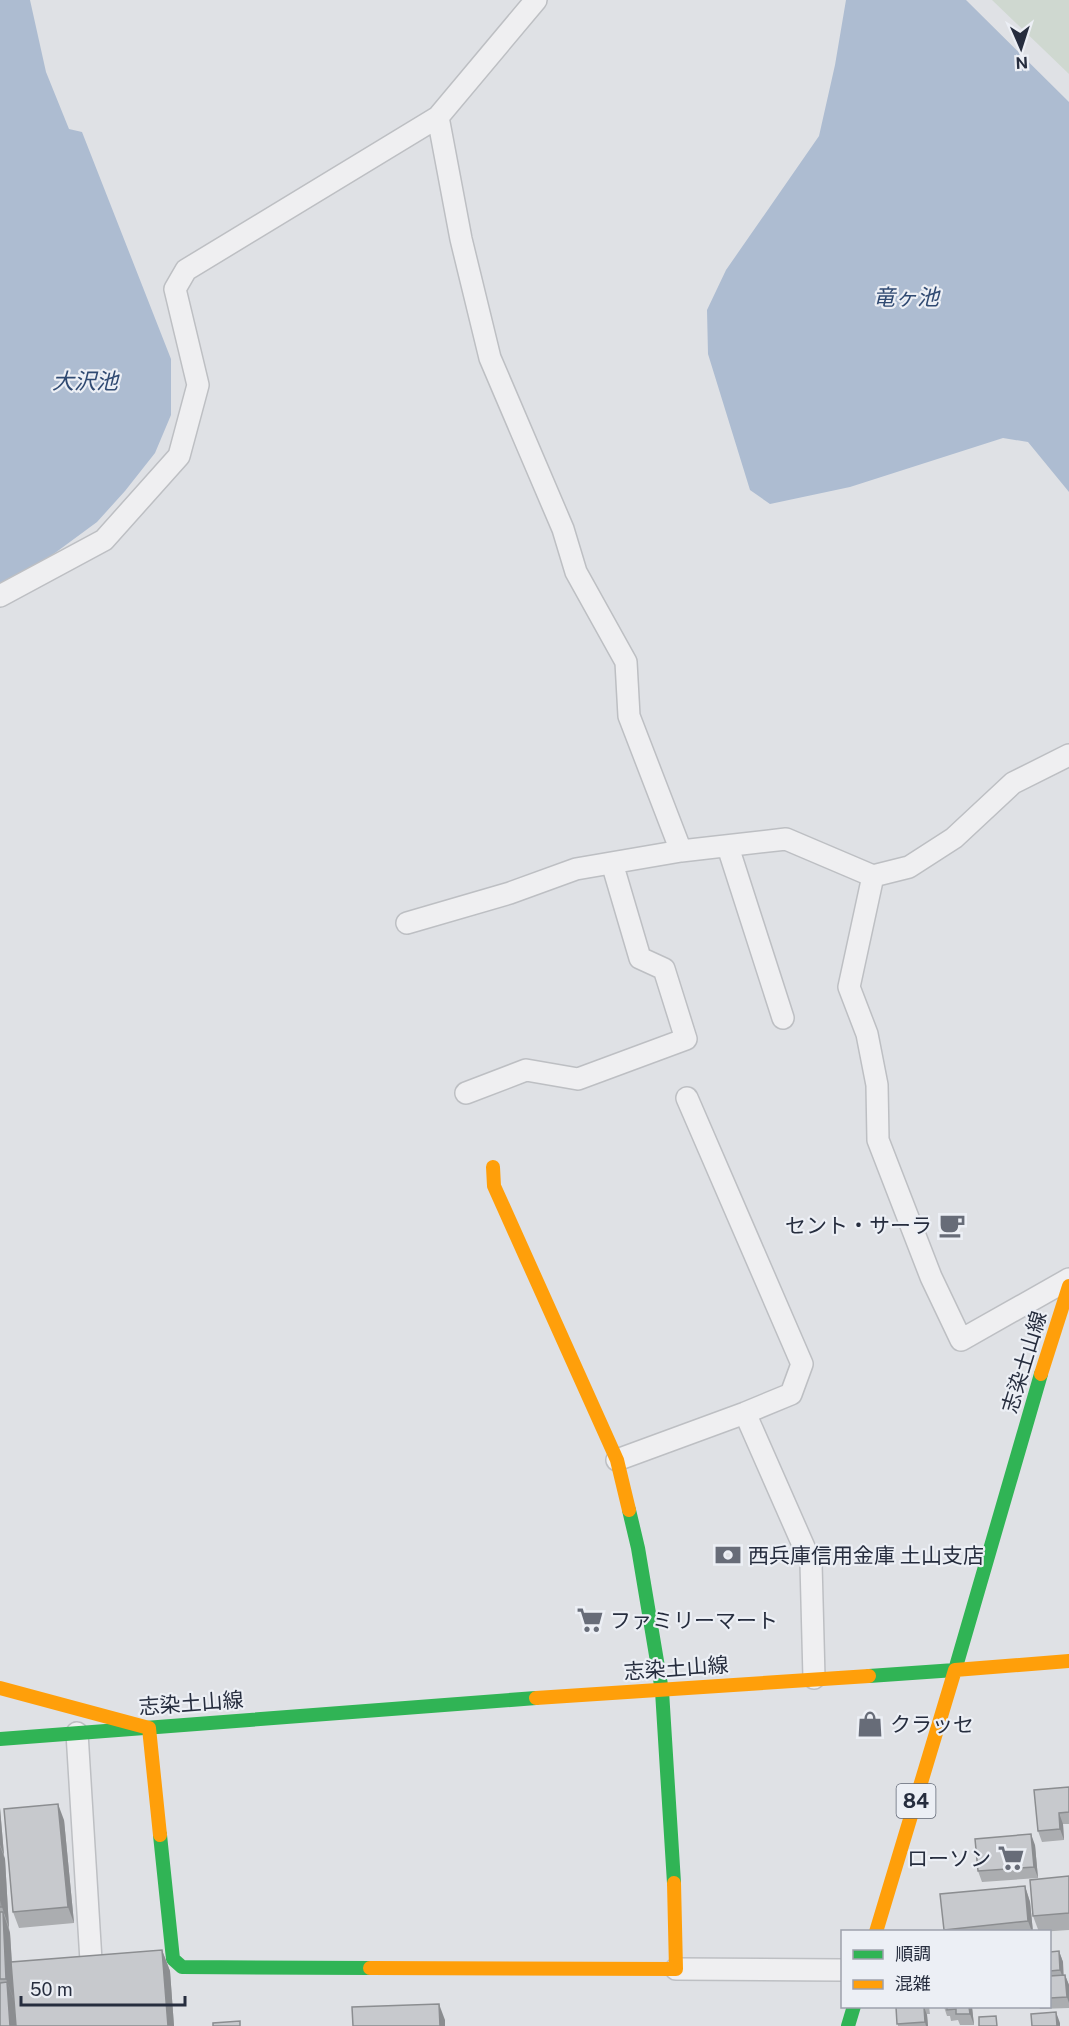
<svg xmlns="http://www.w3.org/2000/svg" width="1069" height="2026" viewBox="0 0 1069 2026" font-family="'Public Sans','Noto Sans JP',sans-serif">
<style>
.green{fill:#cfd8d0}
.water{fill:#adbcd1}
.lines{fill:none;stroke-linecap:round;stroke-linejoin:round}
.street-casing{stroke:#bdbfc3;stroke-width:24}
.street{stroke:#efeff1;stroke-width:21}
.fast{stroke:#30b455;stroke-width:14}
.slow{stroke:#ff9f0a;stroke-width:14}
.wall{fill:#abadb0}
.shaded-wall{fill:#8b8d90}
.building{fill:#c7c9cd;stroke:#8b8d90;stroke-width:1.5}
.labels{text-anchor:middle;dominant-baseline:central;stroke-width:4.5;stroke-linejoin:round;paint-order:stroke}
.shield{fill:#eceff5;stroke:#616775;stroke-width:1.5}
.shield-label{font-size:20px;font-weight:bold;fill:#262d3e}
.poi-label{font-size:21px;fill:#262d3e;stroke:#eceff5;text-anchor:start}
.street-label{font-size:21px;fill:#262d3e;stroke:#eceff5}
.water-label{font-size:22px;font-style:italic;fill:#304a72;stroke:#eceff5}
</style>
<rect width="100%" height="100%" fill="#dfe1e5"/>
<!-- green -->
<path class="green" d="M992,0H1069V74Z"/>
<!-- water -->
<path class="water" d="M0,0H30L46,72L69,129L82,132L171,359V415L155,453L125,491L97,522L21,578L0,589Z
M846,0H966L1069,102V492L1028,442L1003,438L850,487L770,504L750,490L708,354L707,310L726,270L819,136L835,65Z"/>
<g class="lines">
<!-- street casing -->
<g class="street-casing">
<path id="street" d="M438,117L461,239L490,358L563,529L576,572L626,662L629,716L681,851L786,839L873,876
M0,596L104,540L179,456L198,385L175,289L186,270L438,117L536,0
M1069,755L1013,783L954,838L909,867L873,876L849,987L867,1034L877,1085L878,1140L931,1277L961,1340L1069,1279
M728,847L783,1018
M407,923L510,893L576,869L681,851
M466,1093L526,1070L578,1079L686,1039L664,969L640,958L612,863
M745,1413L811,1563L814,1678
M617,1460L745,1413L791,1394L802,1364L687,1098
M77,1733L92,1977
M676,1969L842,1970"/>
</g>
<!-- street -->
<use href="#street" class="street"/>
<!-- fast -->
<path class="fast" d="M629,1510L638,1548L662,1691L674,1883
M869,1676L955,1670L1041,1374
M0,1739L536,1698
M160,1835L173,1959L182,1967L370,1968
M848,2026L854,2006"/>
<!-- slow -->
<path class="slow" d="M493,1167L494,1186L617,1460L629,1510
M1041,1374L1069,1286
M0,1688L149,1728L160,1835
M536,1698L869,1676
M876,1932L955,1670L1069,1661
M370,1968L676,1969L674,1883"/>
</g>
<!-- wall -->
<path class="wall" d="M1069,1787V1824H1063L1064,1840L1042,1842L1038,1831Z
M0,1808L4,1855L5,1859L9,1928L10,1933L12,1962L162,1950L170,1971L174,2026H0Z
M64,1820L74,1923L19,1928L13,1912Z
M1035,1845L1038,1878L982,1882L978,1871Z
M1069,1876V1930L1039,1932L1033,1916Z
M1025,1886L1030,1902L1033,1932H944V1930Z
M1059,1951L1063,1962V1975H1065L1069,1985V2008L1040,2009L1039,2007H1050V1952Z
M896,2007H929L930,2014H927L928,2026H898Z
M944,2007H972L974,2025H960L958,2020L951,2021L950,2016H947Z"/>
<!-- shaded-wall -->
<path class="shaded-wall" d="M58,1804L64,1820L74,1923L68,1907Z
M0,1808L4,1855L0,1845Z
M1059,1813L1063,1824L1064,1840L1060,1829Z
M1031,1834L1035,1845L1038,1878L1034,1867Z
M0,1846L5,1859L9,1928L2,1907L0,1881Z
M1025,1886L1030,1902L1033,1932H1032L1028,1921Z
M3,1912L10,1933L14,2000L6,1979Z
M162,1950L170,1971L174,2026H168Z
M1059,1951L1063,1962L1064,1981L1060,1970Z
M1065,1975L1069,1985V2003L1067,1997Z
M7,1982L15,2003L16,2026H10Z
M439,2004L445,2020V2026H440Z
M924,2007L927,2015L928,2026H926L925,2022Z
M969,2007H972L974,2025L970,2014Z
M1056,2012L1060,2023V2026H1057Z"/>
<!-- building -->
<path class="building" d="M1069,1787V1812L1059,1813L1060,1829L1038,1831L1034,1790Z
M58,1804L68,1907L13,1912L4,1809Z
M1031,1834L1034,1867L978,1871L975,1839Z
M1069,1876V1913L1033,1916L1030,1880Z
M0,1881L2,1907H0Z
M1025,1886L1028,1921L944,1930L940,1894Z
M0,1912H3L6,1979H0Z
M162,1950L168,2026H16L11,1962Z
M1059,1951L1060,1970L1050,1971V1952Z
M1065,1975L1067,1997L1050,1998V1976Z
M7,1982L10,2026H0V1983Z
M439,2004L440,2026H353L352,2007Z
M896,2007H924L925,2022L897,2024Z
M947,2007H969L970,2014H956V2009L947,2010Z
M1056,2012L1057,2026H1032L1031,2014Z
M996,2016L997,2026H979V2017Z
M240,2021V2026H213V2023Z"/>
<!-- icons -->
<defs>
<g id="cafe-bare" transform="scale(2.07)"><path d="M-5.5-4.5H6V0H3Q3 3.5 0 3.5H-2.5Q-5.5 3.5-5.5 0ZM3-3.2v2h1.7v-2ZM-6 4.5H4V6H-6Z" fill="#676c78" stroke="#eceff5" stroke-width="2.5" paint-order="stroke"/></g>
<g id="bank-bare" transform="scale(2.07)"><path d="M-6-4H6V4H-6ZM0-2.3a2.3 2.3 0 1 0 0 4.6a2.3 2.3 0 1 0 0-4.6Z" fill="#676c78" stroke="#eceff5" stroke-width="2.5" paint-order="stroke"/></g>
<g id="supermarket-bare" transform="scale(2.07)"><path d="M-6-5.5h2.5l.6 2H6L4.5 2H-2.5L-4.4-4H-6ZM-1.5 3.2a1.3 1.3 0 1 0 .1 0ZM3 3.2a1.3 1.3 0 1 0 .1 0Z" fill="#676c78" stroke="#eceff5" stroke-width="2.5" paint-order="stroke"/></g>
<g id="shop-bare" transform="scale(2.07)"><path d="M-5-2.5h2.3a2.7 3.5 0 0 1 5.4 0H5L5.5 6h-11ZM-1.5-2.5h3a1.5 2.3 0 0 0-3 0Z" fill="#676c78" stroke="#eceff5" stroke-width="2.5" paint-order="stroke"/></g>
</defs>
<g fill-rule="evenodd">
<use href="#cafe-bare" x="952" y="1225"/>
<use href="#bank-bare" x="728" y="1555"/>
<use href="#supermarket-bare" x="590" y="1620"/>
<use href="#shop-bare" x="870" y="1724"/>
<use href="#supermarket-bare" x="1011" y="1858"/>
</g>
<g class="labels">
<!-- shield labels -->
<rect class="shield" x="896.5" y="1784" width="39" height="34" rx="4.5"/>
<g class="shield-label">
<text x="916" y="1801">84</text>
</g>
<!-- poi labels -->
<g class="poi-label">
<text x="932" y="1225" text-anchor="end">セント・サーラ</text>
<text x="748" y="1555">西兵庫信用金庫 土山支店</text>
<text x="610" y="1620">ファミリーマート</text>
<text x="890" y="1724">クラッセ</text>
<text x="991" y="1858" text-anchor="end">ローソン</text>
</g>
<!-- street labels -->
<g class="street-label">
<text transform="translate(1024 1362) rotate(-73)">志染土山線</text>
<text transform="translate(676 1668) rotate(-4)">志染土山線</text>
<text transform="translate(191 1703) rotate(-4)">志染土山線</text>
</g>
<!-- water labels -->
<g class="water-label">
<text x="906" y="297">竜ヶ池</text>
<text x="85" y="381">大沢池</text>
</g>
</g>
<!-- legend -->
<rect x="841" y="1930" width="210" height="78" fill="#eceff5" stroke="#9da1ac" stroke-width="1.5"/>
<rect x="853" y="1950" width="30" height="9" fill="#30b455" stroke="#9da1ac" stroke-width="1.5"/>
<text x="895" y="1960" font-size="18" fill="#262d3e">順調</text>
<rect x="853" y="1980" width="30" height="9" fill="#ff9f0a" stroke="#9da1ac" stroke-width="1.5"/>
<text x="895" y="1990" font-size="18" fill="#262d3e">混雑</text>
<!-- north arrow -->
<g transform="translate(1021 48) rotate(177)" stroke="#eceff5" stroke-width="4.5" paint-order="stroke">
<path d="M0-4.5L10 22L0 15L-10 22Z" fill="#262d3e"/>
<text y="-9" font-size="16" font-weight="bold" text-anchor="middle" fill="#262d3e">N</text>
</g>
<!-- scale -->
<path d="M21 1996v9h164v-9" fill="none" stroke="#262d3e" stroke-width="3"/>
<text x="30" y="1996" font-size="18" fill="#262d3e" stroke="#eceff5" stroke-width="4.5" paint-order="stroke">50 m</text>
</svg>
